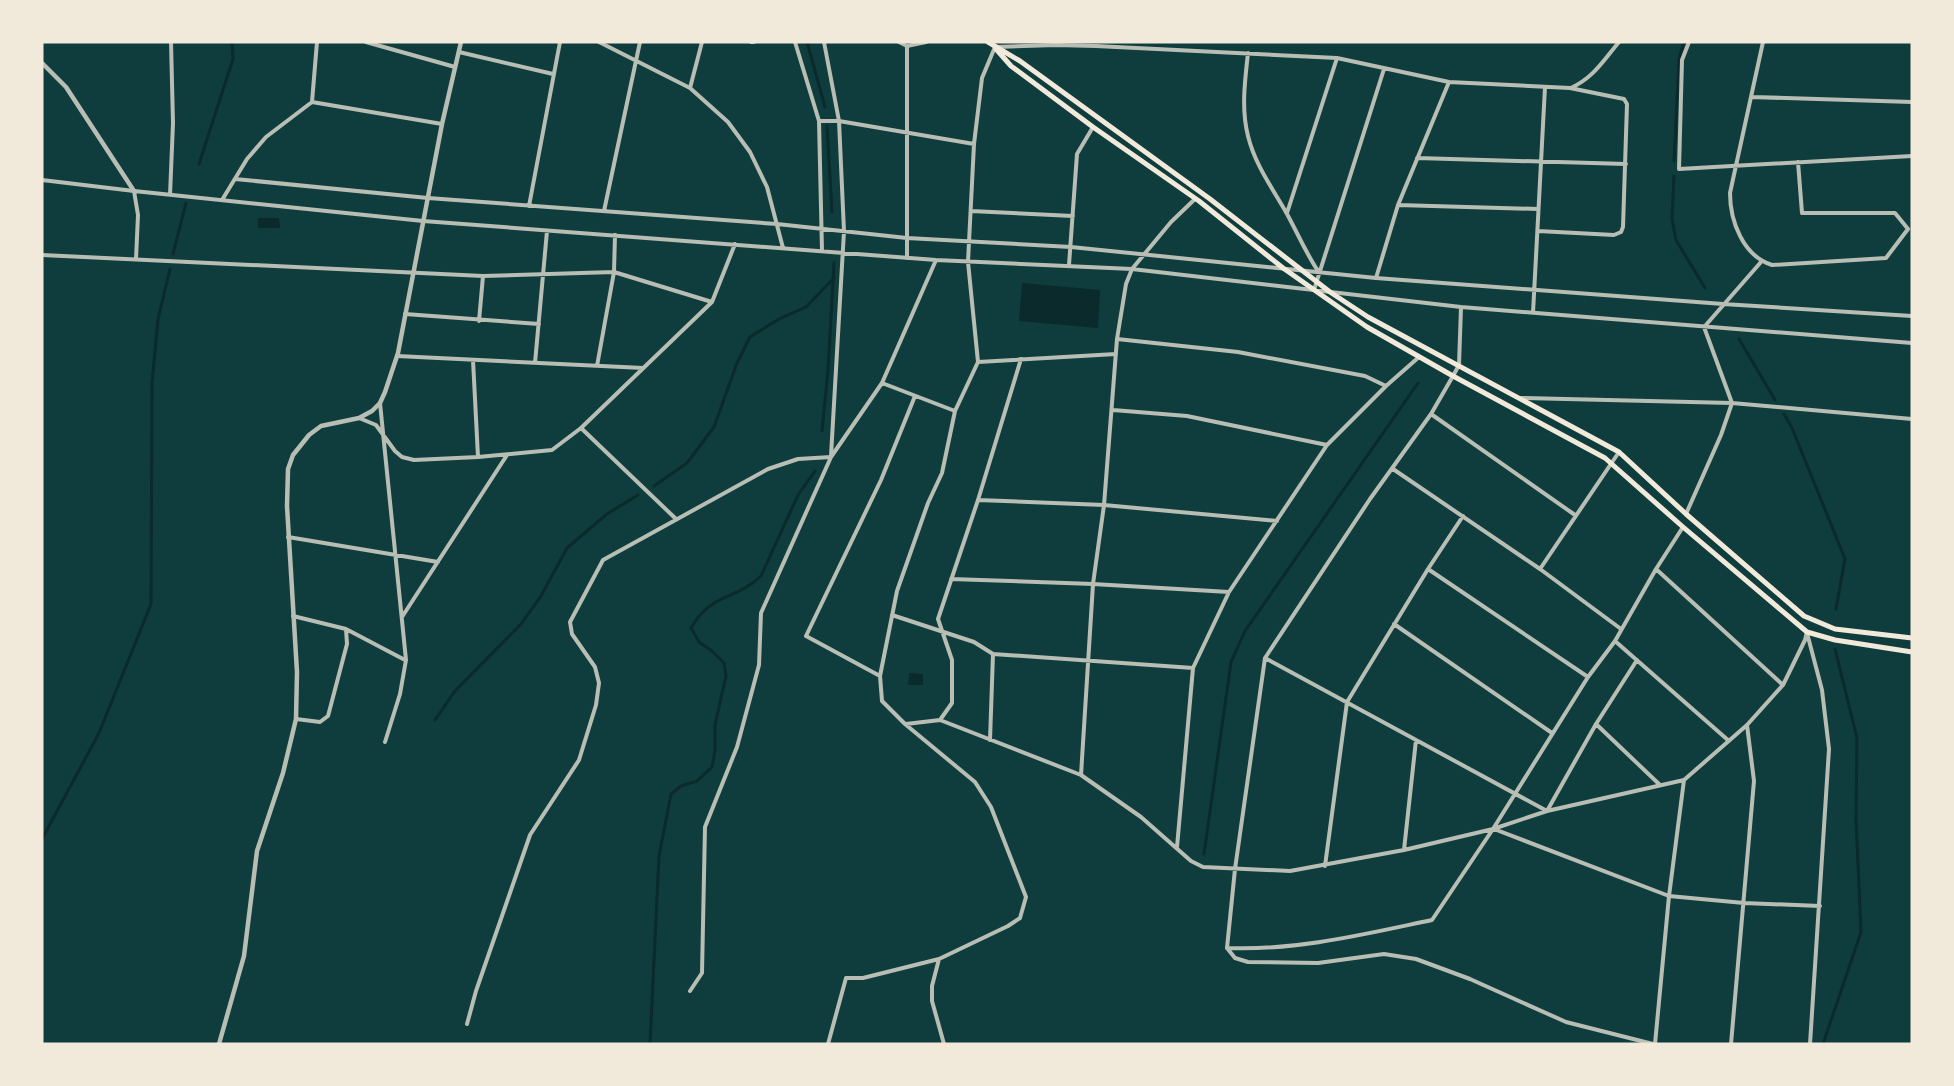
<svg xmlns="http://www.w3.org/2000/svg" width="1954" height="1086" viewBox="0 0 1954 1086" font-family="Manrope,sans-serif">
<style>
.water{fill:#0a2a2b}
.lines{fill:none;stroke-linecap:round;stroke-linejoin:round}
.stream{stroke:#0a2a2b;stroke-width:3}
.minor{stroke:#b8beb3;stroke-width:4}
.tertiary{stroke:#b8beb3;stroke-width:4.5}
.secondary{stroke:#f1e9da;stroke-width:5}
</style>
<rect width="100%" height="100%" fill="#0f3d3e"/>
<!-- water -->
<path class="water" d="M258,218H279L280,228H258Z
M1022,283L1100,290L1098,328L1019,321Z
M909,673L923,674V685H908Z"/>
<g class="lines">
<!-- stream -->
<path class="stream" d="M807,42L825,107
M827,126L832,212
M1674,161L1679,59L1684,42
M199,164L233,59L232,42
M1674,176L1672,219L1676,240L1705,288
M173,254L186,203
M1739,339L1775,400
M1784,414L1792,428L1845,559L1836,609
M822,431L828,370L834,263
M654,486L687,463L714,427L737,363L750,337L779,319L806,307L834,278
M435,720L455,691L521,624L541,596L567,548L607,514L638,495
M42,839L99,733L151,604L152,384L158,319L170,269
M1204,854L1231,662L1245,631L1418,383
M650,1044L659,856L671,794L681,786L697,781L712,767L715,751V725L726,676L724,663L712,651L699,642L691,628C712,592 735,601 761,576L798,495L815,471
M1823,1044L1861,932L1856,819L1857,738L1835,649"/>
<!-- minor -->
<path class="minor" d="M366,42L455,67
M599,42L690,88L728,122L750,152L767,187L783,248
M751,42H754
M795,42L819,121L822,251
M824,42L839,121L844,231L831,456
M899,42L907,46V258
M1689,42L1682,60L1679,169L1912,156
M1763,42L1730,193C1730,221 1743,256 1772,265L1886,258L1908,229
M907,46L926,42
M459,52L553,74
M1248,53C1245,80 1241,109 1248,136C1255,165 1273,189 1287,214C1298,234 1306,253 1318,271
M690,88L702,42
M1571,88C1594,77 1603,61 1619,42
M1752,97L1912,102
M312,102L442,124
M312,102L317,42
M819,121H839L974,144
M1417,158L1626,164
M1798,162L1802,213H1895L1908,229
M235,179L428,198L777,224L907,238L1071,247L1376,278L1723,304L1912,316
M42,180L134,191L423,221L936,260L1132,269L1461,307L1912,343
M134,191L138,215L136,259
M170,195L173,123L171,42
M222,200L247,159L266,137L312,102
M1398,205L1538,209
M529,206L560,42
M604,211L640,42
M971,211L1073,216
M1287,213L1337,58
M42,255L483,276L614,272L712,302
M1069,265L1077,154L1093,127
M1376,278L1398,205L1449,82
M1314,290L1384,69
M1533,313L1545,87
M405,314L539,324
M479,321L483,276
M1705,326L1761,262
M1117,339L1238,352L1365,376L1386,386
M397,356L643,368
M473,360L478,457
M978,362L1116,354
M535,363L547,231
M597,366L614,272L615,235
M882,383L955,411
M1521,398L1732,403L1912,419
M380,403L406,660L400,694L385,742
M1113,410L1187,416L1327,445
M1431,414L1575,515
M359,418L376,425L395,451L402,457L414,460L478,457L552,450L581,428L712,302L735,244
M581,428L675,518
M1393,469L1540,569L1621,629
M978,500L1104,505L1277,521
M1686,514L1721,435L1732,403L1704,327
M288,537L438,562
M1428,569L1588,677
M1540,569L1619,452
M1656,569L1783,685
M951,579L1093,584L1229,592
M892,615L974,642L993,654L1193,668
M293,616L346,629L405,660
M402,617L507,455
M1394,624L1552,733
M1807,633L1822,690L1829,749L1810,1044
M1615,641L1729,741
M1265,658L1547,811L1684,780L1747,725L1783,685L1805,640L1807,632
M880,676L806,636L881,480L915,396
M296,719L320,722L328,716L347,644L346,629
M940,720L952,703V660L938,619L978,500L1021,359
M906,724L940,720L1081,775L1141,817L1191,861L1203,867L1290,871L1404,850L1493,829L1547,811L1596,724L1637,660
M1596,724L1660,785
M990,740L993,654
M1081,775L1093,584L1104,505L1117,339L1126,284L1132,269L1171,222L1195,199
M1494,829L1669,896L1744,903L1820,906
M1177,847L1193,668L1229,592L1327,445L1386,386L1419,357
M1404,850L1416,740
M1325,866L1347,702L1428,569L1463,516
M1227,948L1235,869L1265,658L1370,499L1431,414L1453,376L1459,365L1461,307
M1227,948C1296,951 1365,934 1432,920L1493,829L1588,677L1615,641L1656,569L1683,527
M1227,948L1235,958L1248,962L1318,963L1384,954L1416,959L1470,979L1566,1022L1653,1044
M690,991L702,973L705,827L737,747L759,665L761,613L831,457L882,383L936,260
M467,1024L476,991L530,835L579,760L596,705L599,683L595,667L572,634L570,622L603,560L768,469L798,459L831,457
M828,1044L846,978H863L939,959
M944,1044L932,1001V986L939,959L1008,926L1020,918L1026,897L991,807L975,782L905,724L882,701L880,676L897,591L928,503L942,473L955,411L978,362L968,262L974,144L982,78L995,47L1055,45L1096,46L1337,58L1449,82L1570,88L1624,99L1627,104L1623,227L1621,232L1614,235L1538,231
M1655,1044L1669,896L1684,780
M1731,1044L1754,781L1747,725"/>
<!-- tertiary -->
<path class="tertiary" d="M42,63L66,87L134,191
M219,1044L244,956L257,851L283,773L296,719L297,672L287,506L288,469L293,455L309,435L321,426L359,418L372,411L380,403L385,392L398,353L442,124L461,42"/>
<!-- secondary -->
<path class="secondary" d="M988,42L1020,61L1210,199L1330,292L1368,317L1619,452L1686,514L1804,616L1835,629L1912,638
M996,49L1011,66L1093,127L1199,201L1283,268L1367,327L1453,376L1605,458L1683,527L1807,632L1835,640L1912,652"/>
</g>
<!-- border -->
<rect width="1954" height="1086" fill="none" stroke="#f1e9da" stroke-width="87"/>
</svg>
